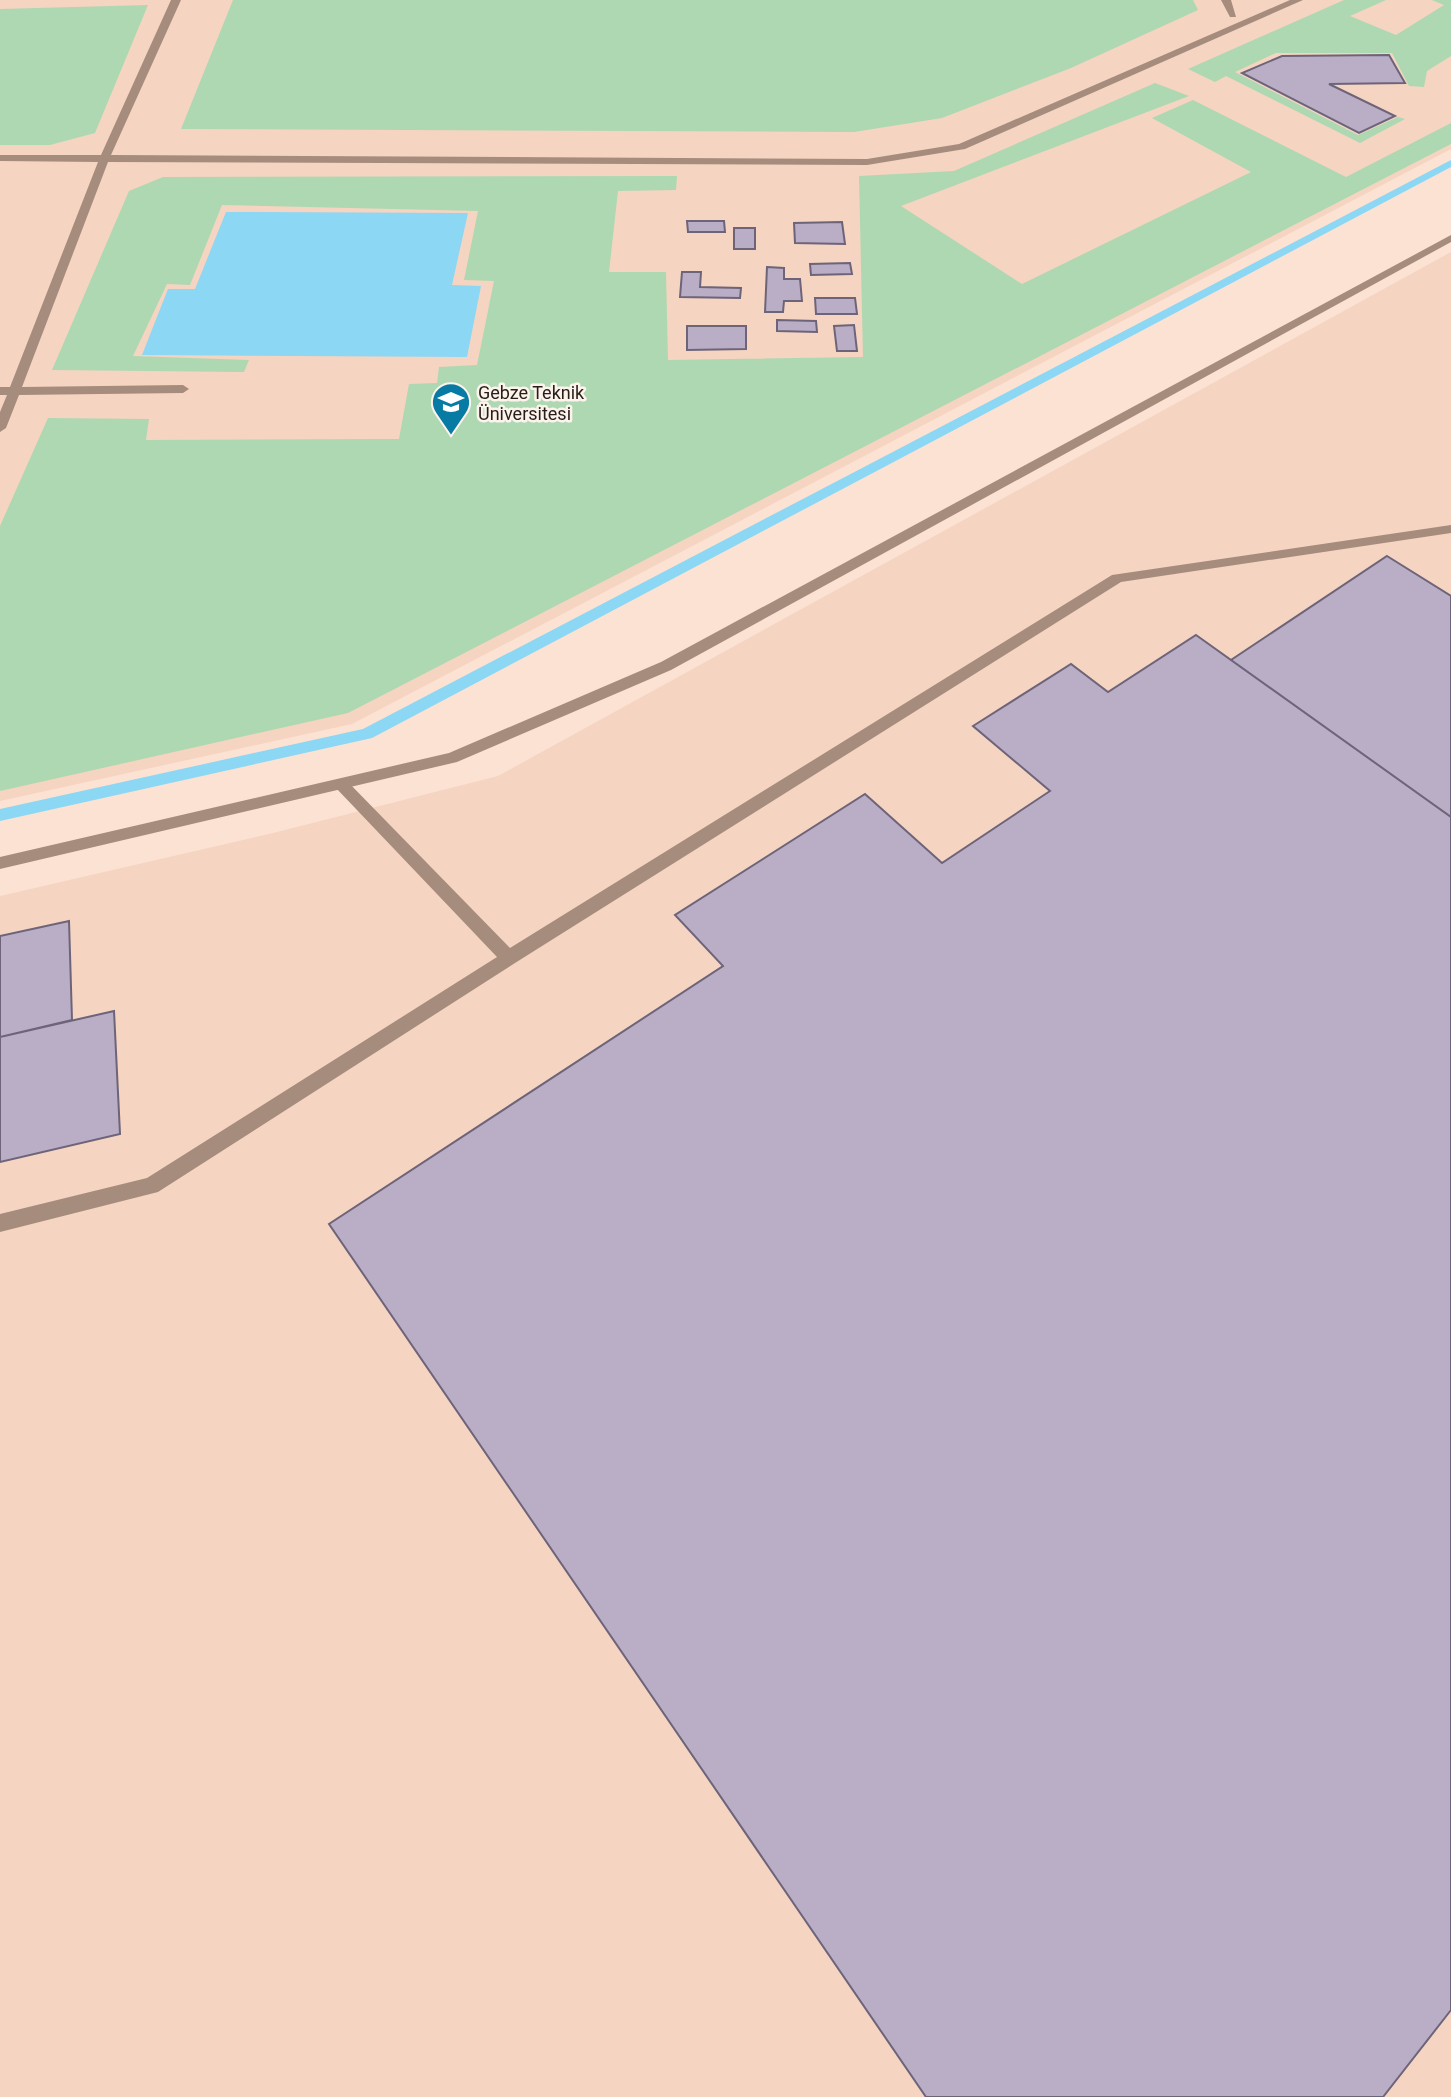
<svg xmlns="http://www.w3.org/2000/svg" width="1451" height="2097" viewBox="0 0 1451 2097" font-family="Roboto,sans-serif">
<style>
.built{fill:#f5d4c2}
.green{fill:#aed8b1}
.water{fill:#8bd7f4}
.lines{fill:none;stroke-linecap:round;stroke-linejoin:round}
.stream{fill:#8bd7f4;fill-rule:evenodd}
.building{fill:#b9aec6;stroke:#6e6479;stroke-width:2}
.lane{fill:#a68c7d;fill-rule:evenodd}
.street{fill:#a68c7d;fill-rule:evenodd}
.labels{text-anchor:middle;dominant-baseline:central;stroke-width:5;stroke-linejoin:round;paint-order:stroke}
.far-poi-label{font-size:18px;fill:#271e18;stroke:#fdf3ed;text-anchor:start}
</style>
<rect width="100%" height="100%" fill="#fce2d3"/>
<!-- built -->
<path class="built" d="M0,0H1451V149L352,724L0,801Z
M1451,252V2097H0V896L273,833L498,776Z"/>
<!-- green -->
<path class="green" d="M233,0H1193L1198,10L1071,68L942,118L854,132L181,129Z
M1344,0H1386L1350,16L1396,35L1444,5L1432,0H1451V56L1427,71L1424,87L1409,86L1392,53H1276L1235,72L1358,135L1398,117L1405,119L1360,143L1226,76L1215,82L1188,69Z
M148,5L95,133L50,145H0V9Z
M1155,83L1189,96L901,206L1022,284L1251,172L1152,118L1193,100L1346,177L1451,123V144L348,713L0,791V526L48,418L149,419L146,440L399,439L409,384L437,383L439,367L477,365L494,281L464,280L478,211L222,205L190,285L167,284L133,356L249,360L244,372L52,370L129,191L163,177L677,176L676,190L618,191L609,272H666L668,360L863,357L859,176L954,171Z"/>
<!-- water -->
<path class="water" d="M226,212L468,213L452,285L481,286L467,357L142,355L168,289H195Z"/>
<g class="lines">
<!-- stream -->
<path class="stream" d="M1451,160V167L372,738L0,821V809L363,729Z"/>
</g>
<!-- building -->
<path class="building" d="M1389,55L1405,83L1329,84L1395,116L1359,133L1242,73L1282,56Z
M687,221H724L725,232H688Z
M842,222L845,244L795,243L794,223Z
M734,228H755V249H734Z
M850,263L852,274L811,275L810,264Z
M767,267L784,268V279H800L802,301H784L783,312H765Z
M682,272H701L700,287L741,288L740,298L680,297Z
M815,298H855L857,314H816Z
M777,320L816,321L817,332L777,331Z
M854,325L857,351H837L834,326Z
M687,326H746V349L687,350Z
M1387,556L1451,596V817L1231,660Z
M1196,635L1451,817V2010L1383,2097H926L329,1224L723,966L675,915L865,794L942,863L1050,791L973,726L1071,664L1108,692Z
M69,921L72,1020L0,1037V936Z
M114,1011L120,1134L0,1162V1037Z"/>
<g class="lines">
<!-- lane -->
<path class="lane" d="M171,0H181L111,155L867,159L959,144L1290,0H1303L965,149L867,165L108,162L22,387L183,385L189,389L183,393L19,395L6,428L0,432V412L7,395H0V387H10L98,162L0,161V155H101Z
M1451,525V533L1121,582L515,963L158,1192L0,1232V1214L147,1178L497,957L336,788L333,784L336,780H346L510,948L1112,575Z"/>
<!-- street -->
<path class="street" d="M1221,0H1231L1236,17H1230Z
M1451,235V242L671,670L457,762L0,869V857L449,753L661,662Z"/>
</g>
<!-- icons -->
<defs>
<g id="university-pin" transform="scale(2.0125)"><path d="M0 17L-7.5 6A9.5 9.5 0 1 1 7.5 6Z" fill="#087ba4" stroke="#fdf3ed"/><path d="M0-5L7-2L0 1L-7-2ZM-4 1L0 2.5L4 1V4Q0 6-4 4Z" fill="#fff"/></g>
</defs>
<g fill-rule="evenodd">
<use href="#university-pin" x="451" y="402"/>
</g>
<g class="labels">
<!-- far-poi labels -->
<g class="far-poi-label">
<text x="478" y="392">Gebze Teknik<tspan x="478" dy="21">Üniversitesi</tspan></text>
</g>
</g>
</svg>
